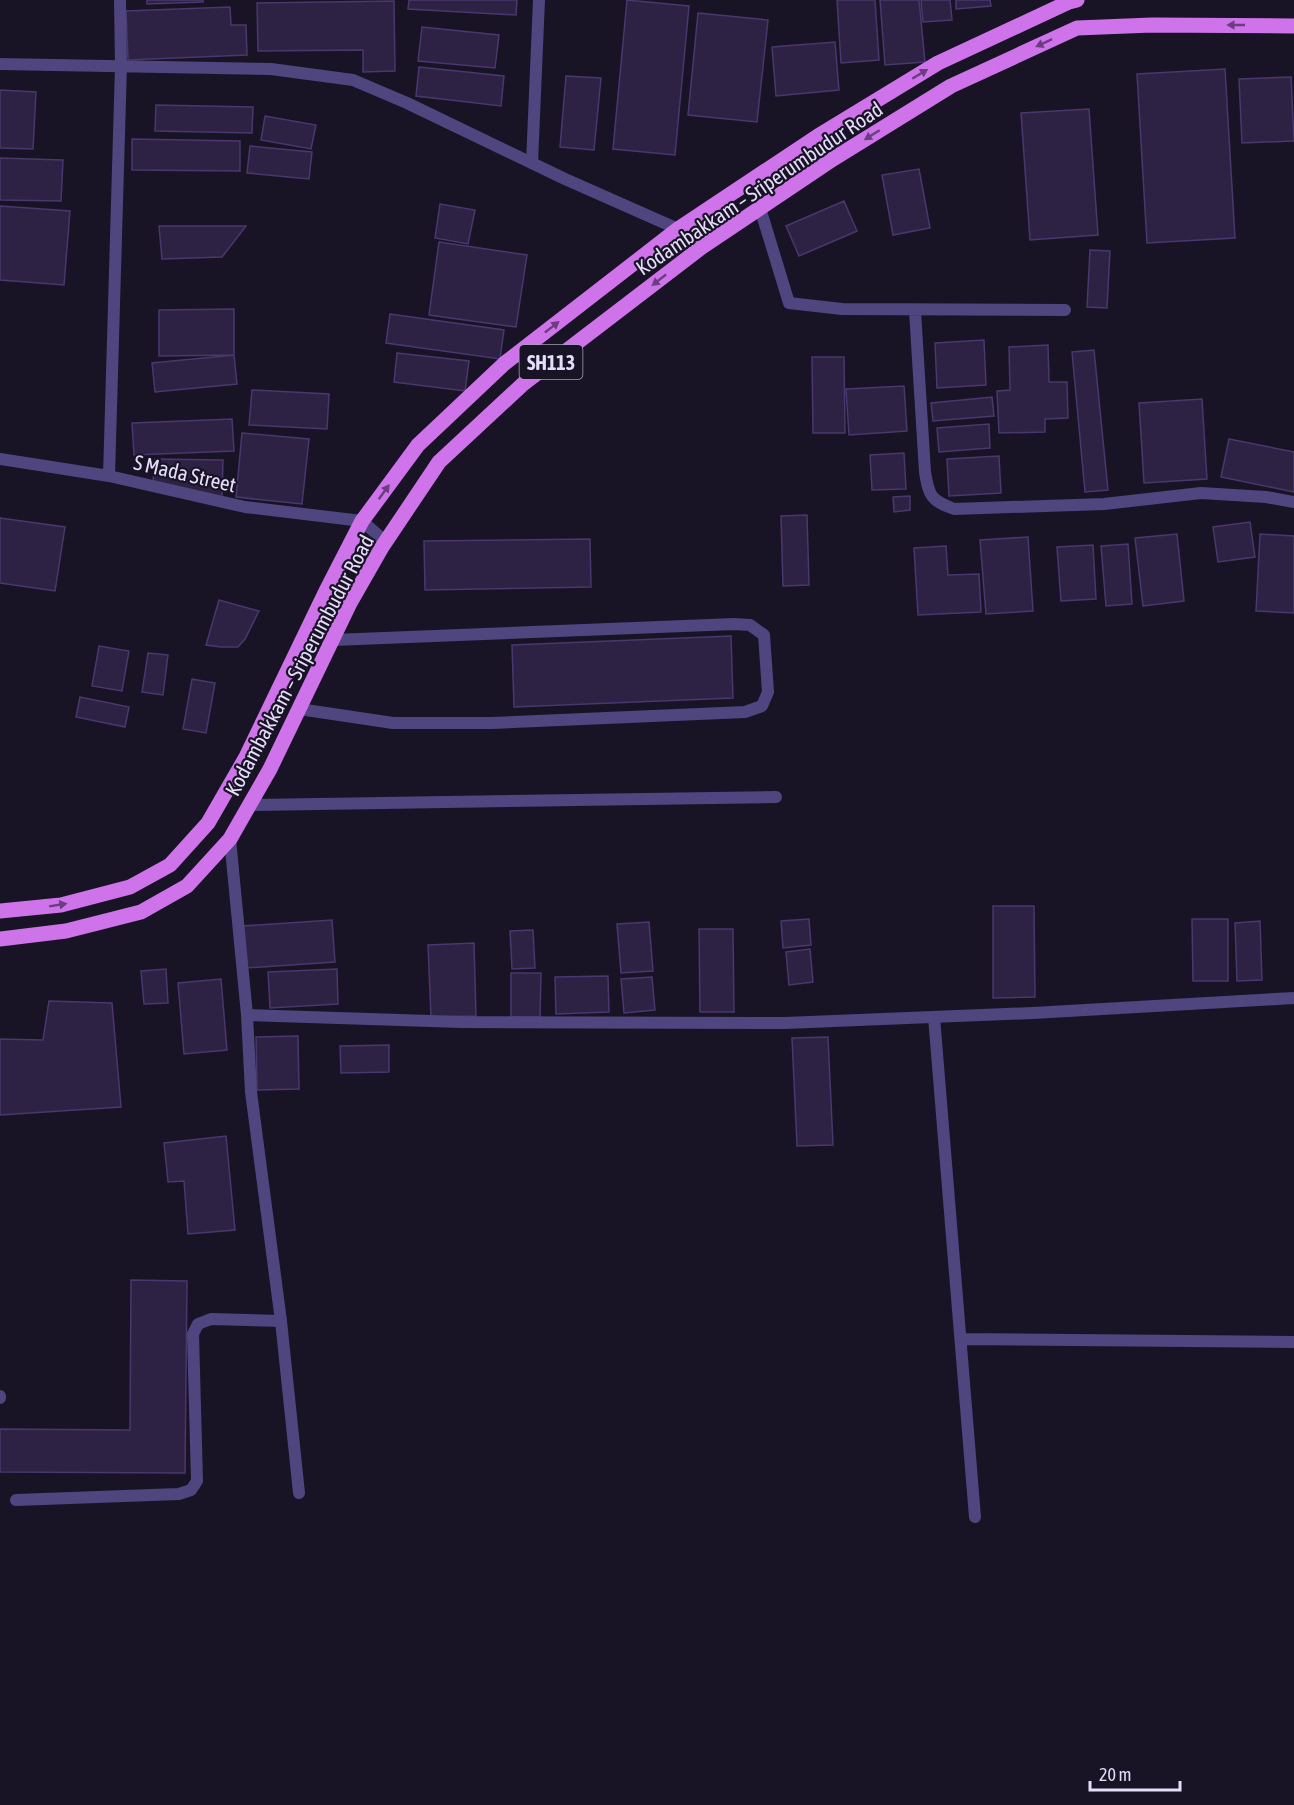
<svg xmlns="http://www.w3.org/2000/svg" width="1294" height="1805" viewBox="0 0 1294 1805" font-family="'Asap Condensed',sans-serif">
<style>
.building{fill:#2e2244;stroke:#49376d;stroke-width:1.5}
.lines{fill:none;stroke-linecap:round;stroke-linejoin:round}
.service{stroke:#4f457f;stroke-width:12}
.minor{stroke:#4f457f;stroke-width:12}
.primary{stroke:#cf73eb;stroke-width:15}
.oneway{fill:#6b3e7f}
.labels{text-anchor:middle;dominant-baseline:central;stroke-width:4.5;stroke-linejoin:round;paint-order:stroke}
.shield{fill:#191326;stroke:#a8a0ba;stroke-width:1.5}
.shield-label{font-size:20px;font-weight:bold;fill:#e5ddfa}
.street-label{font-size:21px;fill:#e5ddfa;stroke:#191326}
</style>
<rect width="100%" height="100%" fill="#191326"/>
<!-- building -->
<path class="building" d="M147,0H203V2L147,4Z
M409,0H517L516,15L408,9Z
M627,0L689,6L675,155L613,149Z
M837,0H875L879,60L841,63Z
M880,0H919L925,62L885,65Z
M921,0H950L952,20L923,22Z
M956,0H990L991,6L956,9Z
M394,1L395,71L363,72V50L258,51L257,3Z
M230,7L231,25H246L247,55L128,60L126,11Z
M698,13L768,20L757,122L688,115Z
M422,27L499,35L495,68L418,61Z
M835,42L839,90L776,96L772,47Z
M419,67L504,76L501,106L416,96Z
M1225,69L1235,238L1147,243L1137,74Z
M566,76L601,78L594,150L560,147Z
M1291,77L1294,141L1242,143L1239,79Z
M0,90L36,92L33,149L0,148Z
M156,105L253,107L252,133L155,131Z
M1089,109L1098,235L1030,240L1021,113Z
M265,116L316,125L311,149L261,140Z
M132,139L240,141V171L132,170Z
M250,146L312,152L309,179L247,173Z
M0,158L63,160L61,201L0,200Z
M919,169L930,228L893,235L882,175Z
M844,201L857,231L799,256L786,226Z
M440,204L475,210L468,244L435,238Z
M0,206L70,211L64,285L0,280Z
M159,226H246L222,257L162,259Z
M439,242L527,255L516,327L429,315Z
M1090,250L1110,251L1107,308L1087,307Z
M234,309V355L159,356V310Z
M390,314L504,330L500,359L386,343Z
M984,340L986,385L937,388L935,343Z
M1048,345L1049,382H1067L1068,418L1045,419V432L999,433L997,391L1010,390L1009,347Z
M1094,350L1108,490L1085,492L1072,352Z
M397,353L469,361L465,391L394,382Z
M234,355L237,384L155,392L152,363Z
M812,357H844L845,433H813Z
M904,386L907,431L849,435L846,389Z
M252,390L329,394L327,429L249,425Z
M992,397L994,416L933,421L931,403Z
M1202,399L1207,479L1144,483L1139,403Z
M232,419L234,451L134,455L132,423Z
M989,424L990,448L939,452L937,428Z
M242,433L309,439L302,504L236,497Z
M1229,439L1294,452V492L1221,477Z
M904,453L906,489L872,490L870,455Z
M999,456L1001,493L949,496L947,459Z
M155,459L223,460L222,499L153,482Z
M910,496V510L894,512L893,497Z
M807,515L809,585L783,586L781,516Z
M0,518L65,527L55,591L0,583Z
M1250,522L1255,557L1218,562L1213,527Z
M1177,534L1184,601L1143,606L1135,538Z
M1260,534L1294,536V613L1256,611Z
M1028,537L1033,611L986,614L980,540Z
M590,539L591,587L425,590L424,541Z
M1128,544L1132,604L1106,606L1101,546Z
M1093,545L1096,599L1061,601L1057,547Z
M946,546L948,575L979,574L981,612L918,615L914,548Z
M219,600L259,611L245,639L238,647H221L206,645Z
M731,636L733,698L514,707L512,645Z
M99,646L129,651L122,691L92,686Z
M148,653L168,655L163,695L142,692Z
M192,679L215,683L206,733L183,729Z
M80,697L129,707L125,727L76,717Z
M993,906H1034L1035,997L993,998Z
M809,919L811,945L783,948L781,921Z
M1192,919H1228V981H1193Z
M332,920L335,962L246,968L243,926Z
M1260,921L1262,980L1237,981L1235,923Z
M649,922L653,971L621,973L617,924Z
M699,929H733L734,1012H700Z
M533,930L535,968L512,969L510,931Z
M474,943L476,1016L431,1017L428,945Z
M810,949L813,982L789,985L786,952Z
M166,969L168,1003L144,1004L141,971Z
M337,969L338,1004L270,1008L268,972Z
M511,973H541L540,1017H511Z
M608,976L609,1012L556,1014L555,977Z
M652,977L655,1010L624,1013L621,979Z
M221,979L227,1050L184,1054L178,983Z
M49,1001L112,1003L121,1107L0,1115V1039L43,1040Z
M298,1036L299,1089L257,1090L256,1037Z
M828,1037L833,1145L797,1146L792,1038Z
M389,1045V1072L341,1073L340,1046Z
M226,1136L235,1230L188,1234L184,1181L168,1182L164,1143Z
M131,1280L187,1281L185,1473L0,1472V1429L130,1430Z"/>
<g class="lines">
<!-- service -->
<path class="service" d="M532,163L539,0
M0,1396V1398
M16,1500L179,1494L191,1490L197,1481L193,1334L198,1324L211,1319L281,1321"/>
<!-- minor -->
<path class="minor" d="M0,64L271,69L353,80L407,103L565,179L678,229L702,247
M760,208L789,303L842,309L1065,310
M915,311L925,472C929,497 931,500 954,509L1104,504L1201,493L1266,497L1294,502
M0,459L109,476L245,507L362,521L386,542
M109,476L121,66L120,0
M299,709L393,723H492L745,712L762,706L768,692L764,635L750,625L734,624L333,640
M250,805L776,797
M230,839L247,1015L251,1092L281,1321L299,1493
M247,1015L461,1022L785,1023L1033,1013L1294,998
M934,1017L975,1517
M961,1339L1294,1342"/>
<!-- primary -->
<path class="primary" d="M0,911L61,905L130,887L170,865L208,823L246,757L326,591L362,521L418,445L505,363L678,229L818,136L938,63L1069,2L1077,0
M0,939L66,931L141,912L187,886L230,839L270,769L350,603L382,547L439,462L523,384L702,247L833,159L951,86L1077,28L1152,25L1294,26"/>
</g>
<!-- one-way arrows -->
<defs><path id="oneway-solid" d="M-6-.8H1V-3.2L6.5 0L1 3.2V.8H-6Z" transform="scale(1.5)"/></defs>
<g class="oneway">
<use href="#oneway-solid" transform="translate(1236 25) rotate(180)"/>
<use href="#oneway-solid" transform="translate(1044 43) rotate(155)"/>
<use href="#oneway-solid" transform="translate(920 74) rotate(-31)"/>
<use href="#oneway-solid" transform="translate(872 135) rotate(148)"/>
<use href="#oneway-solid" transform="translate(659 280) rotate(142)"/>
<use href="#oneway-solid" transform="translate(552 327) rotate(-38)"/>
<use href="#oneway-solid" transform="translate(384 492) rotate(-54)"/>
<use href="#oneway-solid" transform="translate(58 905) rotate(-9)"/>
</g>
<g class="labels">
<!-- shield labels -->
<rect class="shield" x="519.5" y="345" width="63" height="34" rx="4.5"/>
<g class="shield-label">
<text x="551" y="362">SH113</text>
</g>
<!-- street labels -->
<g class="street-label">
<text transform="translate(759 188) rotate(-34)">Kodambakkam – Sriperumbudur Road</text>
<text transform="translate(185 473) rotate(13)">S Mada Street</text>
<text transform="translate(299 665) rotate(-62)">Kodambakkam – Sriperumbudur Road</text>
</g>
</g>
<!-- scale -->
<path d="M1090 1781v9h90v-9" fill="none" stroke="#e5ddfa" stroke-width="3"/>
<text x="1099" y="1781" font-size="18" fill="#e5ddfa" stroke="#191326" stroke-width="4.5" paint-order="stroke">20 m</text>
</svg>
